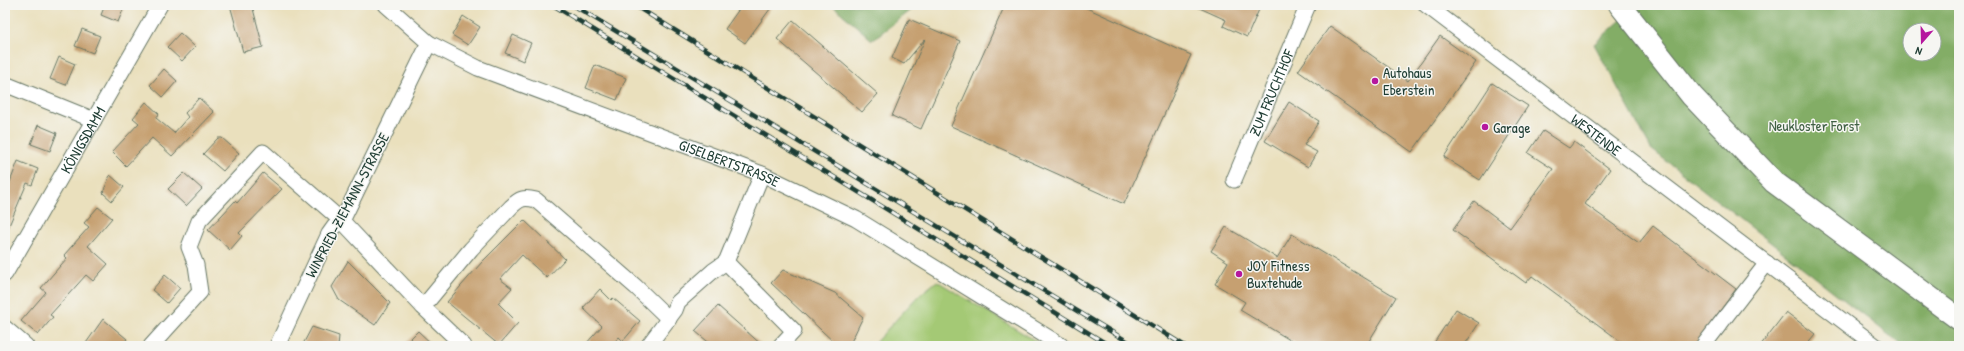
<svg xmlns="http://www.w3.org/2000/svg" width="1964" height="351" viewBox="0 0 1964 351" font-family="'Patrick Hand',sans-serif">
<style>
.green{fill:#a4c974;stroke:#628354}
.forest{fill:#83ad66;stroke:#51754d;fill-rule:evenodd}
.building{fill:#c6a071}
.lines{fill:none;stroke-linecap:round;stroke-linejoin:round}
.minor-casing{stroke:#667664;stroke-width:17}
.primary-casing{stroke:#667664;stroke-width:24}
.minor{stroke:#fff;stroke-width:15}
.primary{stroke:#fff;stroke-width:22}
.rail-casing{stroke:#1f3d34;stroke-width:4.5}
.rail{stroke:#f6f6f2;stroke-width:3;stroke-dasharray:9;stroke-linecap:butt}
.poi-dot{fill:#b5179e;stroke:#f6f6f2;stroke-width:1.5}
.labels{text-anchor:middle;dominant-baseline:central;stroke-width:3;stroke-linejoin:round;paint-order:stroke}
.poi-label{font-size:15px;fill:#1f3d34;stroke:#f6f6f2;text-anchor:start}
.street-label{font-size:15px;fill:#1f3d34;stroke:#f6f6f2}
.park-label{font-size:15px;fill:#406044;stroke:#f6f6f2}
</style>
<rect width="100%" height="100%" fill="#f6f6f2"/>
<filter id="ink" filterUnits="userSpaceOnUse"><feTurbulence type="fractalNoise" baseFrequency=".025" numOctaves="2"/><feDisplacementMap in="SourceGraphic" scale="8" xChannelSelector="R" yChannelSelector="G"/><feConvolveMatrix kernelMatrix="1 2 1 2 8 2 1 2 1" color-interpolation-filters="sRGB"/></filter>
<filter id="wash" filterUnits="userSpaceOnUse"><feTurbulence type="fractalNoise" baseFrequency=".012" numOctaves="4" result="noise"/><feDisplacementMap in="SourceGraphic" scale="16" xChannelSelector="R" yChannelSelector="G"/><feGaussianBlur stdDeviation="0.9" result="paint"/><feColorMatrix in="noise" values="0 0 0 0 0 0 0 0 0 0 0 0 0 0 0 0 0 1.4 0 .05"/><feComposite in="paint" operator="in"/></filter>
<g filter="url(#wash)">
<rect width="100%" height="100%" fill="#eae0bd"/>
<!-- green -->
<path class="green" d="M937,281L1044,346H872L917,297Z"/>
<!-- forest -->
<path class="forest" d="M832,5H918L872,40Z
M1638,5H1959V346H1903L1651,149L1594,44ZM1910,30H1934V54H1910Z"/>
<g id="blocks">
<!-- building -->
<path class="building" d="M105,5H125L118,22L101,15Z
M230,5H252L263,47L243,52Z
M742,5H773L745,43L725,29Z
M1005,5H1080L1191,55L1124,204L951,126Z
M1193,5H1261L1247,37L1223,26L1226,20Z
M463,16L480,27L468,45L452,35Z
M909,19L960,41L921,129L892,116L925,39L904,64L892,58Z
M793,20L878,94L862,112L777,39Z
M1330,26L1408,81L1440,36L1476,62L1412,152L1298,71Z
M82,29L100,36L93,53L75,46Z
M180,33L195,47L182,61L167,47Z
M513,35L531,43L523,61L505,53Z
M59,57L75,64L66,85L50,79Z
M595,65L626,78L617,100L586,88Z
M164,69L177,81L163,97L150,85Z
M1492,83L1528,106L1480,180L1444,157Z
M199,98L214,112L172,156L152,138L126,166L112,152L139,123L133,118L146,102L159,114L156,118L174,133L188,117L185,113Z
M1289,102L1319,121L1304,145L1317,152L1308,167L1265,141Z
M38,125L57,133L50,151L31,144Z
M1543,131L1569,148L1574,142L1610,169L1585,204L1639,243L1653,226L1736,289L1694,346H1627L1532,276L1526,283L1453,230L1474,201L1510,228L1553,169L1528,153Z
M218,138H222L239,153L223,171L203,154Z
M18,161L38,169L32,185L27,183L5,235V195Z
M184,173L202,189L186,206L168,189Z
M263,173L282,189L239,233L242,236L230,250L208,230L235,201L237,203Z
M110,175L124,187L112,201L103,193Z
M98,207L112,218L88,246L108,264L93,281L86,275L50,315L53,317L38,335L21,321L46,292L41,288L67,258L64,255L89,227L84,223Z
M524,220L565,259L547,278L522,255L500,279L512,288L498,303L518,323L499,345L447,302L482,262Z
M1226,227L1277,258L1292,234L1396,297L1366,346H1300L1240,310L1245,302L1215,284L1228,262L1211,251Z
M348,261L390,303L375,325L339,300L332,287Z
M783,270L835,293L863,317L849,346H838L771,283Z
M165,275L180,288L167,303L152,290Z
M600,289L611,300L613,298L640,321L623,341L619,337L611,346H584L602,326L583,308Z
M718,306L763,346H713L695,331Z
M1456,309L1479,323L1464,346H1432Z
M1786,312L1815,334L1805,346H1760Z
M103,319L127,339L121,346H84Z
M312,327L339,336L338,346H302Z
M418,331L434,346H403Z"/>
</g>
</g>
<g filter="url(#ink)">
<use href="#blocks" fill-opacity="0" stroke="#667664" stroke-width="1"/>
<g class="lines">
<!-- minor casing -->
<g class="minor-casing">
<g id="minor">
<path id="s1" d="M386,5L429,43L478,68L762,174L856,219L1062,346"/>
<path id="s2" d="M1426,5L1876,346"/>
<path d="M5,84L94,120"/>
<path id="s3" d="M1234,180L1308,5"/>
<path d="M726,262L794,331L780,346"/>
<path id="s4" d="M5,274L160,5"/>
<path d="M423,307L471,249L511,207C520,198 524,197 536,200L636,287L669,319"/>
<path d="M5,328L26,346"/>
<path d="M151,346L200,292L196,265L189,247L199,221L263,152L342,221L423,307L464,346"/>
<path d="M277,346L329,234L334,227L342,221L429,43"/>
<path d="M648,346L675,310L678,302L713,271L726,262L762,174"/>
<path d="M1703,346L1767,263"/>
</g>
</g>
<!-- primary casing -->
<g class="primary-casing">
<path id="primary" d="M1620,5L1692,96L1774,182L1959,319"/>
</g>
<!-- minor -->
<use href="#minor" class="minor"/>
<!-- primary -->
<use href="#primary" class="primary"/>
<!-- rail casing -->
<g class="rail-casing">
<path id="rail" d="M553,5L1110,346
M573,5L1135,346
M634,5L1185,346"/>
</g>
<!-- rail -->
<use href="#rail" class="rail"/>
</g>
</g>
<!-- markers -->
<g class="poi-dot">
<circle cx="1375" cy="81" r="4"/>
<circle cx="1485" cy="127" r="4"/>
<circle cx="1239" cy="274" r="4"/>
</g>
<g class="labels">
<!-- poi labels -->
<g class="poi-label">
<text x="1383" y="72">Autohaus<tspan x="1383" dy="17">Eberstein</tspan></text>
<text x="1493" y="127">Garage</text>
<text x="1247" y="265">JOY Fitness<tspan x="1247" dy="17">Buxtehude</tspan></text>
</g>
<!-- street labels -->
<g class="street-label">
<text stroke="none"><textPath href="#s3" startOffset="95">ZUM FRUCHTHOF</textPath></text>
<text stroke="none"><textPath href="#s2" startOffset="214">WESTENDE</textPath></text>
<text stroke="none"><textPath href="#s4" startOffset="155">KÖNIGSDAMM</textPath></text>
<text stroke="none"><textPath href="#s1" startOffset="381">GISELBERTSTRASSE</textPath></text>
<text transform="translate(347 205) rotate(-62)">WINFRIED-ZIEMANN-STRASSE</text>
</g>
<!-- park labels -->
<g class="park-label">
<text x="1814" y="125">Neukloster Forst</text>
</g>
</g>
<!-- margin -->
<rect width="1964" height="351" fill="none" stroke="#f6f6f2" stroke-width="20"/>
<!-- north arrow -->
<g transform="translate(1922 42) rotate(200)"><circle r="19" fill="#f6f6f2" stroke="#a0aca6"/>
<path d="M0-3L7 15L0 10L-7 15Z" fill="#b5179e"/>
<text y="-6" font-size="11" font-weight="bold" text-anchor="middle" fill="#1f3d34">N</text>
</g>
</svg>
